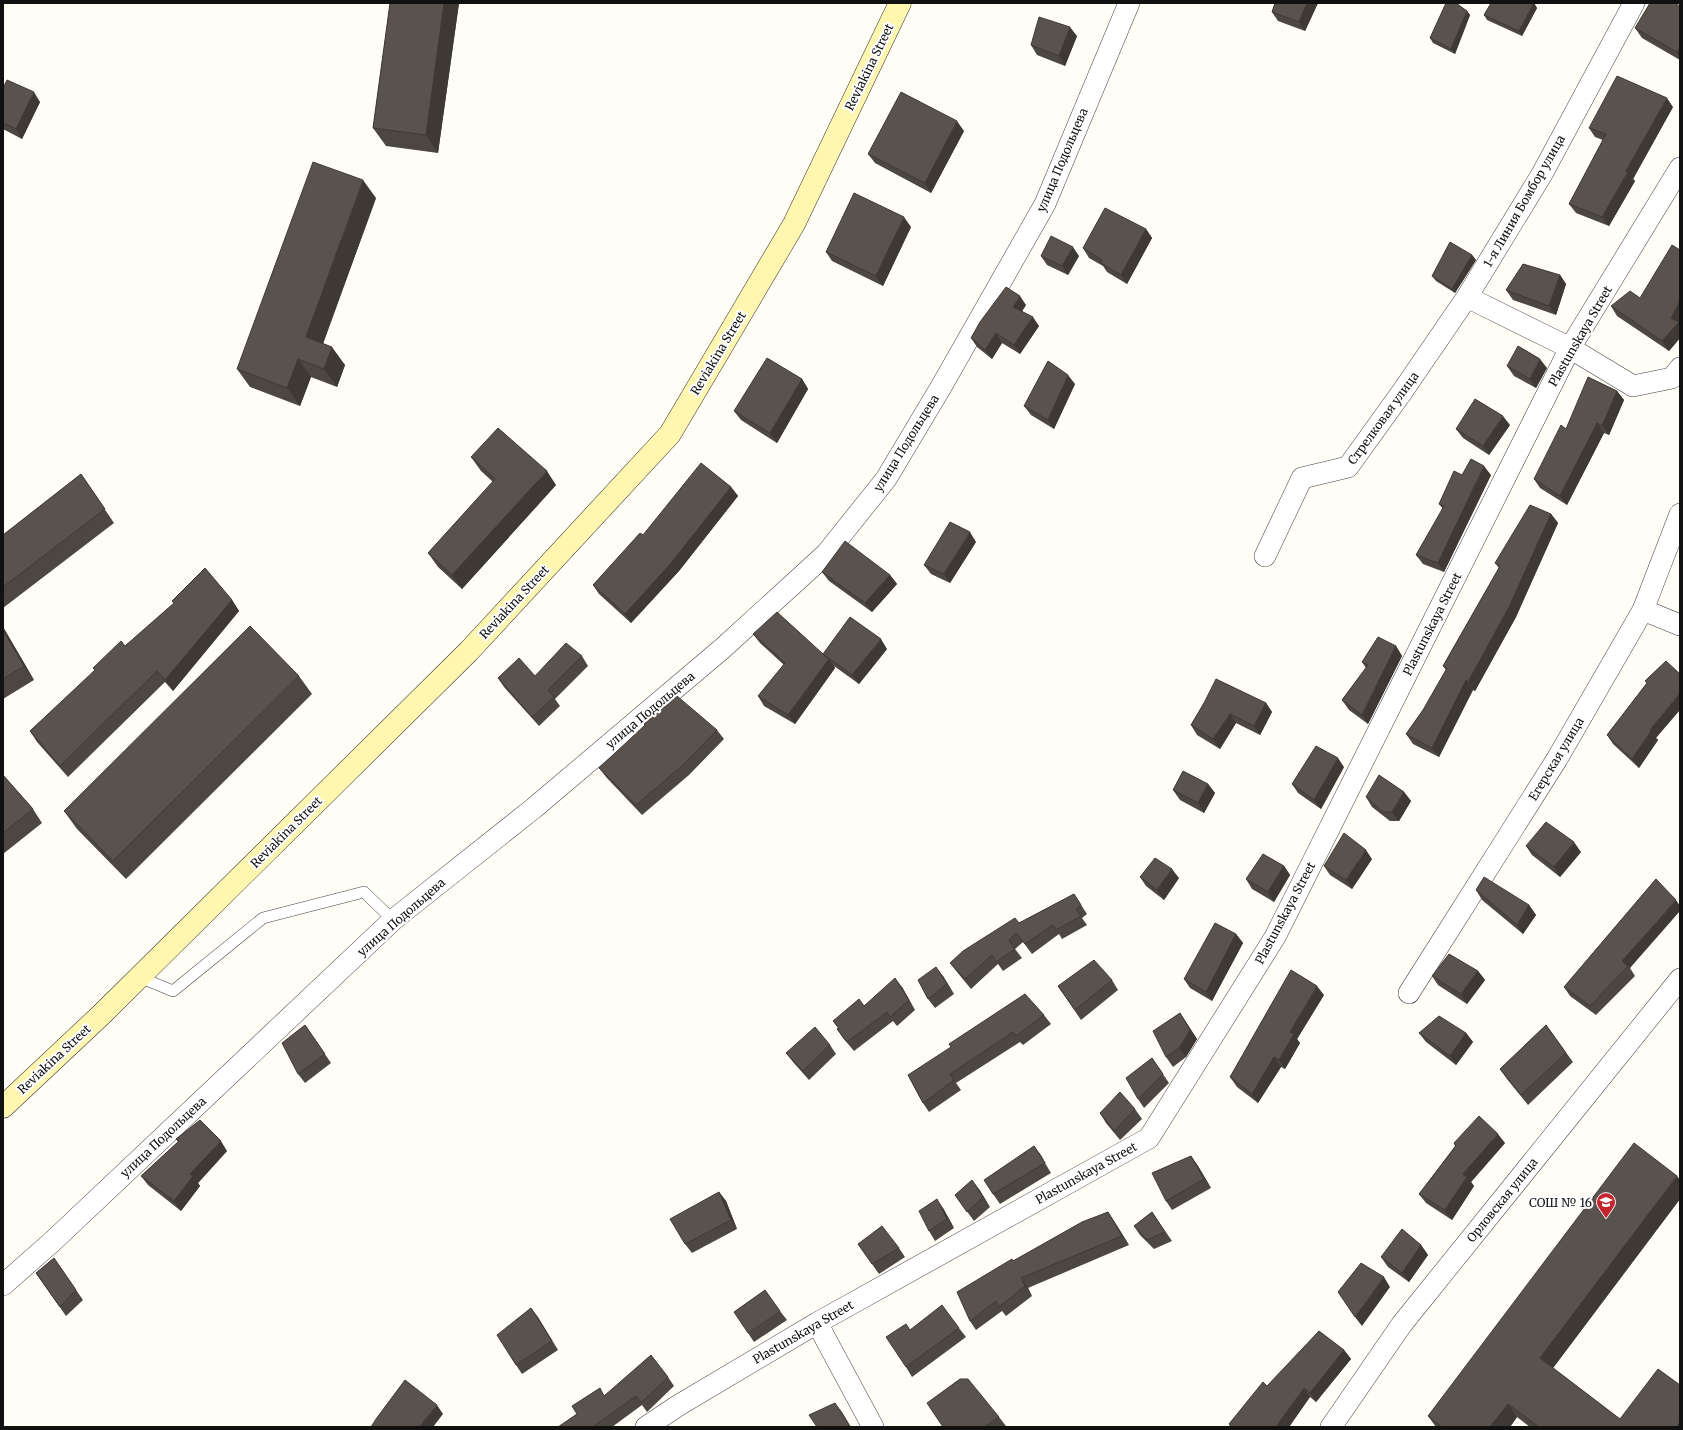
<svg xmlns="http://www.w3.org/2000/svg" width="1683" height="1430" viewBox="0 0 1683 1430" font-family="Merriweather,serif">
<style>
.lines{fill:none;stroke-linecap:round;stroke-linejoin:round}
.service-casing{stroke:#444;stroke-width:12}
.minor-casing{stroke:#444;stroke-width:22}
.secondary-casing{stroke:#333;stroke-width:23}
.service{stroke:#fff;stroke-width:11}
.minor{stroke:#fff;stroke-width:21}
.secondary{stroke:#fff6b0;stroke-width:22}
.wall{fill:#4d4742}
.shaded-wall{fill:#3f3936}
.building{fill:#5a524d;stroke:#3f3936}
.labels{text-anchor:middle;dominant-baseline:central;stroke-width:4;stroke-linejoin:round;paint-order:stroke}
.street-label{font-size:12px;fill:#111;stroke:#fff}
.poi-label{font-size:12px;fill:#111;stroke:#fff;text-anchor:end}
</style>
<rect width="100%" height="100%" fill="#fffdf5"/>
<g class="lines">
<!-- service casing -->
<g class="service-casing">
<path id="service" d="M139,977L173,991L263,918L364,892L393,920"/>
</g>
<!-- minor casing -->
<g class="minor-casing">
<path id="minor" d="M1634,3L1542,174L1467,297L1570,348L1633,386L1672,378L1680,368
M1265,556L1302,478L1348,467L1402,392L1467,297
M1643,610L1680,625
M1409,993L1557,759L1643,610L1680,514
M3,1285L53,1241L393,920L534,808L723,648L826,554L886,479L941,387L1045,204L1129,3
M817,1323L873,1427
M646,1427L679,1405L817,1323L1149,1138L1275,937L1570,348L1680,168
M1331,1427L1402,1324L1680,979"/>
</g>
<!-- secondary casing -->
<g class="secondary-casing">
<path id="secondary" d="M3,1107L102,1014L469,651L670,434L794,224L900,3"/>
</g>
<!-- service -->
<use href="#service" class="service"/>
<!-- minor -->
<use href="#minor" class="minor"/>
<!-- secondary -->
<use href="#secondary" class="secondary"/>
</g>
<!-- wall -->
<path class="wall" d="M390,3H459L438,153L386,146L373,128Z
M1275,3H1318L1305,31L1278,21L1272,12Z
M1534,3L1537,8L1522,36L1487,20L1484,15Z
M1680,6V60L1642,38L1635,28Z
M1467,11L1470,15L1455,54L1433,43L1430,38Z
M1077,36L1065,66L1037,55L1031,45Z
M3,88L40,102L22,139L3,129Z
M1673,107L1633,179L1635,181L1609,226L1576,213L1569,204L1603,140L1595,137L1589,128Z
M964,131L931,193L875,163L868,154Z
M376,198L323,343L345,365L337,387L311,377L300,406L250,387L237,369Z
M911,227L883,286L832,261L826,252Z
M1146,229L1152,238L1127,284L1107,272L1103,266L1089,258L1083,248Z
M1472,255L1476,260L1455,293L1436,281L1432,276Z
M1041,256H1079L1068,275L1047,265Z
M1560,275L1566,284L1556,315L1513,300L1506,290Z
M1026,305L1022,311L1039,326L1020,354L1002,343L992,359L977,347L971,338Z
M1611,306L1680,323V338L1669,351L1617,316Z
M1507,366L1547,368L1536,388L1514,376Z
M802,379L808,389L777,443L741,420L734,411Z
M1075,384L1054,429L1031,415L1024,406Z
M1617,391L1624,400L1609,435L1604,433L1567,505L1540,488L1534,479L1566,429Z
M1510,425L1489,455L1463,438L1456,429Z
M471,457L556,485L462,589L438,567L428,553L493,482L481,471Z
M81,474L114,523L3,608V535Z
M1491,475L1444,572L1423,564L1416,555L1443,509L1439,504Z
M731,487L738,496L679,571L631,623L599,594L593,585L643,535Z
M1551,514L1558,523L1516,617L1475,691L1473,690L1439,757L1413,744L1406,734L1423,710L1446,670L1443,666L1499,568L1495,563Z
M976,542L950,583L931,574L924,565Z
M822,572L890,575L897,584L872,612L829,581Z
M232,600L239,611L173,691L165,682L68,777L37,742L30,731L95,671L93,668L125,646L174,604L172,601Z
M3,627L34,680L3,699Z
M753,634L823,654L887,649L859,684L834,666L835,668L795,724L764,706L758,696L784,665L760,643Z
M1396,646L1402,656L1368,724L1349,710L1342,700L1366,668L1362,662Z
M582,656L588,666L555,699L560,706L539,726L504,687L498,678L535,676Z
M1666,661L1656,738L1658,740L1639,768L1613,744L1607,735L1647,683L1645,681Z
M299,676L312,694L126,879L77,829L64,811Z
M1204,703H1266L1272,712L1260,735L1236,723L1220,749L1197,735L1191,725Z
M717,730L724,739L689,775L642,815L606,777L599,768Z
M1344,767L1321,809L1298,793L1292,784Z
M3,775L33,809L42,823L3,854Z
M1208,784L1215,793L1204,813L1180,800L1173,790Z
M1404,792L1411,801L1399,821H1390L1372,807L1366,797Z
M1526,846L1581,852L1560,877L1532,855Z
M1372,859L1352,889L1330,875L1324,866Z
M1284,866L1290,875L1274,902L1252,889L1246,879Z
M1140,877L1179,878L1164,900L1146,886Z
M1656,879L1630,968L1635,976L1596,1015L1570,996L1564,987Z
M1476,890L1529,905L1536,915L1523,934L1482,900Z
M1074,894L1087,914L1082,918L1087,925L1062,939L1059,934L1032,954L1023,942L1015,949L1022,958L1003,971L998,964L971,989L957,972L950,963L1019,923Z
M1236,934L1243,943L1212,1001L1190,988L1184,979Z
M1478,971L1485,980L1467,1004L1438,985L1432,976Z
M943,976L954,994L935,1008L928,999Z
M1112,980L1118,990L1081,1020L1058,986Z
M902,987L915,1010L897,1026L893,1021L854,1051L843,1038L837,1029L838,1028L833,1021Z
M1324,995L1297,1039L1300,1043L1285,1069L1281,1067L1258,1103L1237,1087L1230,1077Z
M1180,1013L1197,1039L1186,1057L1173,1067L1166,1057Z
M1044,1015L1051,1024L1023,1045L1020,1042L956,1083L961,1090L929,1112L923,1103L908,1075Z
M305,1025L331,1063L305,1083L298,1074Z
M1546,1025L1573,1062L1528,1105L1507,1079L1500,1069Z
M1419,1033H1466L1473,1042L1456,1065L1426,1042Z
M830,1045L836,1054L809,1080L793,1062L786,1053Z
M1152,1058L1169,1083L1144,1108L1138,1099Z
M1135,1109L1142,1119L1120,1140L1106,1123L1100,1113Z
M176,1139L227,1151L198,1183L200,1186L181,1211L148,1185L141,1176L178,1142Z
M1454,1143H1505L1471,1182L1474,1186L1452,1220L1426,1203L1419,1194L1455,1146Z
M1034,1146L1051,1173L1000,1204L993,1194Z
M1191,1156L1198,1166L1211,1188L1172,1210L1166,1201Z
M1680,1180V1199L1553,1368L1620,1419L1680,1427H1530L1517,1417L1510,1427H1436L1428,1416Z
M979,1189L990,1207L974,1221L955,1195Z
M719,1192L726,1201L737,1229L692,1253L685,1244Z
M943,1208L954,1228L935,1241L929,1231Z
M1108,1212L1114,1221L1129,1245L1028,1288L1032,1296L1006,1316L1002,1311L976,1330L970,1321L1013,1261Z
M1152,1212L1172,1241L1154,1249L1140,1235L1134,1226Z
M858,1244L899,1248L905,1257L879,1274Z
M1421,1245L1428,1255L1409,1282L1388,1267L1381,1257Z
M54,1258L83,1300L66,1316L36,1273Z
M531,1308L558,1350L522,1374L516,1365Z
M780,1311L787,1320L754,1342L748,1333Z
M959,1328L966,1337L912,1377L906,1367L911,1330Z
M1344,1350L1351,1359L1316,1402L1310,1397L1289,1427H1230L1229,1424L1267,1386Z
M668,1377L674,1386L647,1412L642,1405L612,1427H558L605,1395Z
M999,1417L1006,1426L1005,1427H943Z"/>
<!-- shaded-wall -->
<path class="shaded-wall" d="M444,3H459L438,153L426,135Z
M1307,3H1318L1305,31L1299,22Z
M1534,3L1537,8L1522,36L1519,31Z
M1467,11L1470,15L1455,54L1451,49Z
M1070,27L1077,36L1065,66L1059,56Z
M1680,48V56L1677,52Z
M34,92L40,102L22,139L16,129Z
M1667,98L1673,107L1633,179L1635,181L1609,226L1602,217L1626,171Z
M957,121L964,131L931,193L925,183Z
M363,180L376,198L319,355L306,337Z
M904,217L911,227L883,286L876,276Z
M1146,229L1152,238L1127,284L1121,275Z
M1073,247L1079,256L1068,275L1062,266Z
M1472,255L1476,260L1455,293L1452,289Z
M1560,275L1566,284L1556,315L1549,306Z
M1020,296L1026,305L1019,316L1013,307Z
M1680,300V338L1669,351L1662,341L1671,318Z
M1033,317L1039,326L1020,354L1014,345Z
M996,333L1002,343L992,359L985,350Z
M332,347L345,365L337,387L324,369Z
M298,359L311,377L300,406L287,388Z
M1540,359L1547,368L1536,388L1530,379Z
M1068,375L1075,384L1054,429L1048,420Z
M802,379L808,389L777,443L770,433Z
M1617,391L1624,400L1609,435L1602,426Z
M1503,416L1510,425L1489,455L1483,446Z
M1597,423L1604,433L1567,505L1560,496Z
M1484,466L1491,475L1444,572L1438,563Z
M547,471L556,485L462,589L452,575Z
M731,487L738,496L679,571L631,623L625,614Z
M1551,514L1558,523L1516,617L1475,691L1468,682Z
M970,532L976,542L950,583L944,574Z
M890,575L897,584L872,612L865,603Z
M232,600L239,611L173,691L165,680Z
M3,627L34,680L24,666L3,630Z
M881,639L887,649L859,684L852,675Z
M1396,646L1402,656L1368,724L1362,715Z
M829,659L835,668L795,724L788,715Z
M1466,680L1473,690L1439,757L1432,748Z
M1680,693V710L1656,738L1658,740L1639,768L1632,759L1650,730Z
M1266,703L1272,712L1260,735L1254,726Z
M1230,714L1236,723L1220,749L1213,739Z
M1338,758L1344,767L1321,809L1314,800Z
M1208,784L1215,793L1204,813L1198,803Z
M1404,792L1411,801L1399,821L1392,812Z
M1574,842L1581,852L1560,877L1554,867Z
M1366,850L1372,859L1352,889L1346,880Z
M1284,866L1290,875L1274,902L1268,892Z
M1172,869L1179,878L1164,900L1157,890Z
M1676,900L1680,906V911L1630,968L1622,961Z
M1529,905L1536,915L1523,934L1517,925Z
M1236,934L1243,943L1212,1001L1206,992Z
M936,967L943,976L954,994L947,984Z
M1478,971L1485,980L1467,1004L1461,994Z
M895,978L902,987L915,1010L909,1000Z
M1317,986L1324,995L1297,1039L1300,1043L1285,1069L1279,1060L1290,1032Z
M1180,1013L1197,1039L1186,1057L1179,1048Z
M1466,1033L1473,1042L1456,1065L1450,1056Z
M1274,1057L1281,1067L1258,1103L1252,1094Z
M1498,1134L1505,1143L1471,1182L1474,1186L1452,1220L1445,1210L1463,1174Z
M221,1141L227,1151L198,1183L200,1186L181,1211L174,1201L190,1174Z
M1034,1146L1041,1155L1051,1173L1045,1163Z
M1191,1156L1198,1166L1211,1188L1204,1179Z
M1677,1176L1680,1180V1199L1550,1372L1540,1358Z
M972,1180L979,1189L990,1207L983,1197Z
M719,1192L726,1201L737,1229L731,1220Z
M937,1199L943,1208L954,1228L947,1219Z
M1108,1212L1114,1221L1129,1245L1122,1236Z
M1421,1245L1428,1255L1409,1282L1402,1273Z
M1384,1277L1390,1287L1362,1326L1355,1317Z
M1021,1278L1028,1288L1032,1296L1025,1286Z
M531,1308L538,1317L558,1350L552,1341Z
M1344,1350L1351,1359L1316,1402L1310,1393Z
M1304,1388L1310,1397L1289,1427H1276Z
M835,1403L842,1412L851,1427H850Z
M1508,1404L1517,1417L1510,1427H1490Z
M437,1405L443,1414L433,1427H419Z
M1680,1422V1427H1676Z"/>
<!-- building -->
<path class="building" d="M390,3H444L426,135L373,128Z
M1275,3H1307L1299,22L1272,12Z
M1446,3H1456L1467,11L1451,49L1430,38Z
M1491,3H1534L1519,31L1484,15Z
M1650,3H1674L1680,6V48L1677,52L1635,28Z
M1039,17L1070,27L1059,56L1031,45Z
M1617,76L1667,98L1626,171L1628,172L1602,217L1569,204L1606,134L1589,128Z
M7,80L34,92L16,129L3,123V88Z
M901,92L957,121L925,183L868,154Z
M313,162L363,180L306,337L332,347L324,369L298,359L287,388L237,369Z
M854,193L904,217L876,276L826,252Z
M1105,208L1146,229L1121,275L1101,263L1102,260L1083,248Z
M1051,236L1073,247L1062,266L1041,256Z
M1450,242L1472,255L1452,289L1432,276Z
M1672,245L1680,250V300L1671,318L1679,322L1662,341L1611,306L1630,291L1640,298Z
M1523,264L1560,275L1549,306L1506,290Z
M1006,287L1020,296L1013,307L1033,317L1014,345L996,333L985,350L971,338L980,322Z
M1518,346L1540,359L1530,379L1507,366Z
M767,358L802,379L770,433L734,411Z
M1048,361L1068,375L1048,420L1024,406Z
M1588,377L1617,391L1602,426L1597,423L1560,496L1534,479L1561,425L1566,429Z
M1475,399L1503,416L1483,446L1456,429Z
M498,428L547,471L452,575L428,553L495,479L471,457Z
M1471,459L1484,466L1438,563L1416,555L1444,506L1439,504L1454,471L1462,475Z
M701,463L731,487L672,562L625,614L593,585L640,533L643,535Z
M81,474L105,509L3,587V535Z
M1530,505L1551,514L1509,607L1468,682L1466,680L1432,748L1406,734L1423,710L1447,668L1443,666L1500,566L1495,563Z
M950,522L970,532L944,574L924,565Z
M845,541L890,575L865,603L822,572Z
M205,568L232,600L165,680L157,671L60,766L30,731L95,670L93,668L121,641L125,646L174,603L172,601Z
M777,612L823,654L850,617L881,639L852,675L823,654L829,659L788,715L758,696L785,663L753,634Z
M250,626L299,676L113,861L64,811Z
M3,630L24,666L3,679Z
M1378,637L1396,646L1362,715L1342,700L1368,665L1362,662Z
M566,643L582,656L548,690L554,697L532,717L498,678L519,658L535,676Z
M1666,661L1680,674V693L1650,730L1651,731L1632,759L1607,735L1647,683L1645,681Z
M1216,679L1266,703L1254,726L1230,714L1213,739L1191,725L1204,703Z
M677,696L717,730L682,766L636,805L599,768L645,725L644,724Z
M1316,746L1338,758L1314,800L1292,784Z
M1183,771L1208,784L1198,803L1173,790Z
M3,775L33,809L3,833Z
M1379,775L1404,792L1392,812H1383L1366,797Z
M1546,822L1574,842L1554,867L1526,846Z
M1344,833L1366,850L1346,880L1324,866Z
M1263,854L1284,866L1268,892L1246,879Z
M1155,858L1172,869L1157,890L1140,877Z
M1484,877L1529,905L1517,925L1476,890Z
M1656,879L1676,900L1622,961L1628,966L1590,1006L1564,987Z
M1074,894L1081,905L1076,909L1081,916L1056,930L1053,925L1025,944L1016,933L1009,940L1015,949L996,962L992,955L965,979L950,963L963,951L1015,918L1019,923Z
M1215,923L1236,934L1206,992L1184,979Z
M1449,954L1478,971L1461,994L1432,976Z
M1094,960L1112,980L1075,1010L1058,986Z
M936,967L947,984L928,999L918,980Z
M1291,970L1317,986L1290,1032L1294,1034L1279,1060L1274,1057L1252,1094L1230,1077Z
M895,978L909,1000L890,1017L887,1012L847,1042L837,1029L839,1028L833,1021L859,999L864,1006Z
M1025,994L1044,1015L1016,1036L1013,1032L950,1074L954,1080L923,1103L908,1075L951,1047L949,1044Z
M1180,1013L1190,1030L1179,1048L1166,1057L1153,1031Z
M1439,1016L1466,1033L1450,1056L1419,1033Z
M305,1025L325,1054L298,1074L282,1043Z
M1546,1025L1566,1053L1521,1095L1500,1069Z
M815,1027L830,1045L803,1071L786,1053Z
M1152,1058L1163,1074L1138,1099L1126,1078Z
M1120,1092L1135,1109L1114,1131L1100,1113Z
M1479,1116L1498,1134L1463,1174L1467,1177L1445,1210L1419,1194L1456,1146L1454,1143Z
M200,1120L221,1141L190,1174L193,1176L174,1201L141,1176L179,1141L176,1139Z
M1634,1143L1677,1176L1540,1358L1620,1419L1658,1369L1680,1385V1422L1676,1427H1539L1508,1404L1490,1427H1442L1428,1416Z
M1034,1146L1045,1163L993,1194L984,1180Z
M1191,1156L1204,1179L1166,1201L1152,1173Z
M972,1180L983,1197L967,1212L955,1195Z
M719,1192L731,1220L685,1244L670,1219Z
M937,1199L947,1219L929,1231L919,1211Z
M1108,1212L1122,1236L1021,1278L1025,1286L999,1307L996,1301L970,1321L957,1292L1012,1259L1013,1261L1082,1222Z
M1152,1212L1165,1232L1147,1240L1134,1226Z
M882,1226L899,1248L872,1264L858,1244Z
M1402,1229L1421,1245L1402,1273L1381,1257Z
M54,1258L76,1290L60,1307L36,1273Z
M1361,1263L1384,1277L1355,1317L1338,1292Z
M765,1290L780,1311L748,1333L734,1312Z
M942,1305L959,1328L906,1367L886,1337L906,1324L910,1330Z
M531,1308L552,1341L516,1365L497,1335Z
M1319,1331L1344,1350L1310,1393L1304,1388L1276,1427H1230L1231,1426L1229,1424L1263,1382L1267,1386Z
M651,1355L668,1377L643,1401L641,1402L636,1396L593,1427H558L577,1414L572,1406L600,1388L604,1396Z
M960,1379H968L999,1417L984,1427H943L927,1403Z
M405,1380L437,1405L419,1427H371L376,1419Z
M835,1403L850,1427H817L809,1415Z"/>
<!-- icons -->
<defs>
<g id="school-pin" transform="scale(1)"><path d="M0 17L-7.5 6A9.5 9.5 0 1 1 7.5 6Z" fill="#c4262e" stroke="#fff"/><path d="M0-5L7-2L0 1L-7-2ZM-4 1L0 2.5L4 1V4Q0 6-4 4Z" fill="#fff"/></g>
</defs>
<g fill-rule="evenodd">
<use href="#school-pin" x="1606" y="1202"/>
</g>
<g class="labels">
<!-- street labels -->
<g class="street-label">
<text transform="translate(869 67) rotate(-64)">Reviakina Street</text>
<text transform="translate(1062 160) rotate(-67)">улица Подольцева</text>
<text transform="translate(1524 201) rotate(-60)">1-я Линия Бомбор улица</text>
<text transform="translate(1580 336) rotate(-60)">Plastunskaya Street</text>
<text transform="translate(718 353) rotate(-59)">Reviakina Street</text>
<text transform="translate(1383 418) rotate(-54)">Стрелковая улица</text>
<text transform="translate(906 443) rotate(-58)">улица Подольцева</text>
<text transform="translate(514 602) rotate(-47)">Reviakina Street</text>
<text transform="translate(1432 624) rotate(-63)">Plastunskaya Street</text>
<text transform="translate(650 710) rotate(-40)">улица Подольцева</text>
<text transform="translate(1556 759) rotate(-59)">Егерская улица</text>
<text transform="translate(286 832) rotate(-45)">Reviakina Street</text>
<text transform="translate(1285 913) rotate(-62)">Plastunskaya Street</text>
<text transform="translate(401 917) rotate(-41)">улица Подольцева</text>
<text transform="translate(54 1059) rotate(-43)">Reviakina Street</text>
<text transform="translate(163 1137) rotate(-43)">улица Подольцева</text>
<text transform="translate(1086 1173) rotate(-29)">Plastunskaya Street</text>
<text transform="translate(1502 1200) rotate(-51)">Орловская улица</text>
<text transform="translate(803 1332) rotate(-30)">Plastunskaya Street</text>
</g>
<!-- poi labels -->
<g class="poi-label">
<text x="1592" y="1202">СОШ № 16</text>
</g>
</g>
<!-- border -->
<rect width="1683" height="1430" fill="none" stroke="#111111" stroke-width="8"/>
</svg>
